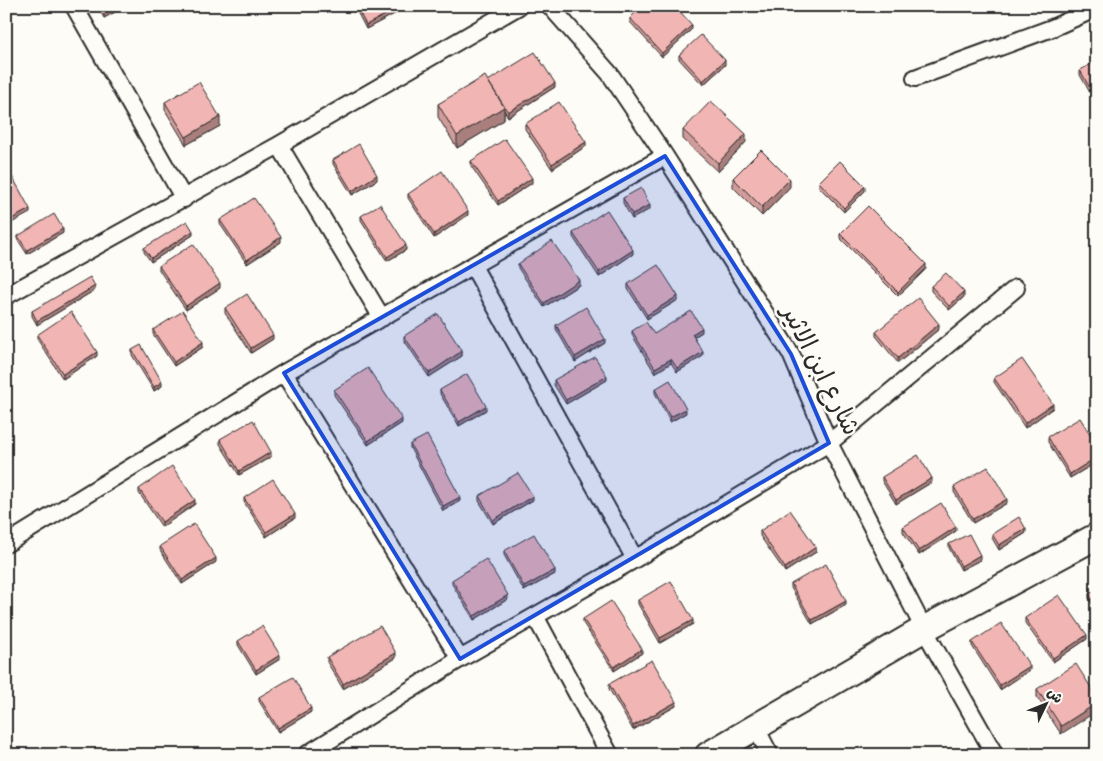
<svg xmlns="http://www.w3.org/2000/svg" width="1103" height="761" viewBox="0 0 1103 761" font-family="Caveat,'Playpen Sans Arabic',sans-serif">
<style>
.lines{fill:none;stroke-linecap:round;stroke-linejoin:round}
.minor-casing{stroke:#2b2b2b;stroke-width:20}
.primary-casing{stroke:#2b2b2b;stroke-width:29}
.minor{stroke:#fdfcf7;stroke-width:16}
.primary{stroke:#fdfcf7;stroke-width:25}
.wall{fill:#cf9c9a;stroke:#2b2b2b}
.shaded-wall{fill:#a97f7d;stroke:#2b2b2b}
.building{fill:#f1b5b3;stroke:#2b2b2b}
.marked{fill:#1d4ed8;fill-opacity:0.2;stroke:#1d4ed8;stroke-width:4;stroke-linejoin:round}
.labels{text-anchor:middle;dominant-baseline:central;stroke-width:5;stroke-linejoin:round;paint-order:stroke}
.street-label{font-size:25px;fill:#2b2b2b;stroke:#fdfcf7}
</style>
<rect width="100%" height="100%" fill="#fdfcf7"/>
<filter id="ink" filterUnits="userSpaceOnUse"><feTurbulence type="fractalNoise" baseFrequency=".02" numOctaves="2"/><feDisplacementMap in="SourceGraphic" scale="10" xChannelSelector="R" yChannelSelector="G"/><feConvolveMatrix kernelMatrix="1 2 1 2 8 2 1 2 1" color-interpolation-filters="sRGB"/></filter>
<g filter="url(#ink)">
<g class="lines">
<!-- minor casing -->
<g class="minor-casing">
<path id="minor" d="M74,6L184,199
M550,6L610,74L665,156L791,354L829,443L924,629L995,755
M915,78L1052,28L1097,8
M279,145L382,318
M473,266L635,559
M6,296L279,145L519,6
M284,373L460,659
M6,544L284,373L665,156
M535,616L610,755
M756,728L770,755
M306,755L460,659L635,559L829,443L1016,288"/>
</g>
<!-- primary casing -->
<g class="primary-casing">
<path id="primary" d="M708,755L924,629L1097,536"/>
</g>
<!-- minor -->
<use href="#minor" class="minor"/>
<!-- primary -->
<use href="#primary" class="primary"/>
</g>
<!-- wall -->
<path class="wall" d="M97,6H126L104,18Z
M354,6H402V10L366,29Z
M610,6H619L614,11Z
M630,18L692,29L662,57L630,22Z
M679,55L725,65L703,85L679,59Z
M1097,61V105L1080,75V70Z
M488,81L555,87L508,117L504,110V120L457,148L438,117V104Z
M165,102L220,126L186,145L165,110Z
M525,124L586,146L552,169L525,129Z
M683,130L746,142L718,172L683,139Z
M333,160L377,180L352,195L333,164Z
M471,161L532,183L498,205L471,166Z
M733,178L790,187L762,216L733,187Z
M819,182L865,191L844,212L819,187Z
M408,194L468,215L434,238L408,198Z
M623,198L650,209L632,219L623,203Z
M361,216L406,250L387,261L361,220Z
M220,220L281,242L247,264L220,224Z
M63,233L27,254L18,240V236Z
M573,233L633,254L599,277L573,237Z
M840,234L926,269L898,296L840,238Z
M193,235L151,262L144,252V248Z
M518,264L579,285L544,307L518,268Z
M159,266L220,288L186,310L159,270Z
M628,284L678,300L647,319L628,289Z
M931,286L964,297L949,310L931,291Z
M95,290L37,325L32,316V311Z
M225,308L273,339L251,353L225,313Z
M556,325L605,343L575,362L556,329Z
M939,329L898,363L876,336V332Z
M153,330L203,347L174,366L153,334Z
M632,331L654,334L702,332L694,337L703,356L677,372L671,363L655,373L632,335Z
M37,335L97,356L63,379L37,339Z
M404,336L462,356L429,377L404,340Z
M132,350L162,386L154,391L132,355Z
M994,378L1053,408L1025,428L994,382Z
M554,380H607L566,404L554,385Z
M655,389L686,413L670,422L655,393Z
M334,390L402,423L368,445L334,395Z
M440,390L486,410L459,426L440,394Z
M1048,437L1097,445V462L1070,478L1048,442Z
M220,439L271,457L239,475L220,444Z
M410,444L460,501L443,511L410,448Z
M882,477L932,482L896,504L882,481Z
M954,487L1007,503L973,523L954,492Z
M139,489L195,504L162,527L139,493Z
M479,496L533,500L493,524L479,501Z
M244,498L295,518L266,537L244,502Z
M903,527L956,531L919,555L903,532Z
M760,531L816,552L785,572L760,536Z
M1026,533L999,550L992,538V534Z
M949,544L980,560L961,570L949,548Z
M160,546L216,562L182,584L160,550Z
M504,551L555,574L524,591L504,555Z
M452,580L508,599L474,620L452,584Z
M791,584L846,605L812,624L791,588Z
M1097,589V613L1089,598V594Z
M638,600L693,624L660,643L638,604Z
M1025,618L1087,639L1053,662L1025,623Z
M583,619L642,653L614,671L583,623Z
M238,641L280,659L256,674L238,645Z
M972,642L1030,670L1000,690L972,646Z
M327,657L396,658L343,689L327,662Z
M609,684L676,706L633,730L609,689Z
M1037,689L1097,697L1061,734L1037,697Z
M259,697L311,712L278,732L259,701Z"/>
<!-- shaded-wall -->
<path class="shaded-wall" d="M110,6H126L104,18V10Z
M402,6V10L366,29V25Z
M615,6H619L614,11Z
M692,25V29L662,57V53Z
M725,60V65L703,85V81Z
M555,83V87L508,117V112Z
M504,107V120L457,148V136Z
M220,117V126L186,145V137Z
M746,134V142L718,172V163Z
M586,142V146L552,169V164Z
M377,175V180L352,195V191Z
M532,178V183L498,205V201Z
M790,179V187L762,216V207Z
M865,186V191L844,212V208Z
M650,205V209L632,219V214Z
M30,209V213L6,226V222Z
M468,211V215L434,238V234Z
M63,229V233L27,254V250Z
M193,231V235L151,262V258Z
M281,237V242L247,264V260Z
M406,245V250L387,261V257Z
M633,250V254L599,277V272Z
M926,264V269L898,296V292Z
M579,280V285L544,307V303Z
M220,283V288L186,310V306Z
M95,286V290L37,325V321Z
M964,292V297L949,310V306Z
M678,296V300L647,319V315Z
M939,324V329L898,363V358Z
M702,328V332L692,338V334Z
M273,335V339L251,353V348Z
M605,339V343L575,362V357Z
M203,342V347L174,366V362Z
M462,351V356L429,377V373Z
M97,352V356L63,379V374Z
M703,352V356L677,372V368Z
M671,359V363L655,373V368Z
M607,376V380L566,404V400Z
M162,382V386L154,391V387Z
M1053,404V408L1025,428V423Z
M486,406V410L459,426V422Z
M686,409V413L670,422V417Z
M402,419V423L368,445V441Z
M271,452V457L239,475V471Z
M1097,457V462L1070,478V474Z
M932,478V482L896,504V500Z
M533,496V500L493,524V520Z
M460,497V501L443,511V506Z
M1007,499V503L973,523V519Z
M195,500V504L162,527V522Z
M295,514V518L266,537V532Z
M956,527V531L919,555V551Z
M1026,529V533L999,550V545Z
M816,547V552L785,572V568Z
M980,555V560L961,570V566Z
M216,558V562L182,584V580Z
M555,570V574L524,591V587Z
M508,595V599L474,620V616Z
M846,601V605L812,624V620Z
M693,620V624L660,643V638Z
M1087,635V639L1053,662V658Z
M642,649V653L614,671V667Z
M396,653V658L343,689V684Z
M280,655V659L256,674V670Z
M1030,666V670L1000,690V685Z
M676,702V706L633,730V726Z
M1097,703V711L1061,734V726Z
M311,708V712L278,732V728Z"/>
<!-- building -->
<path class="building" d="M102,6H110L104,10Z
M356,6H402L366,25Z
M642,6H675L692,25L662,53L630,18Z
M701,35L725,60L703,81L679,55Z
M535,52L555,83L508,112L488,81Z
M1097,61V101L1080,70Z
M485,76L504,107L457,136L438,104Z
M199,82L220,117L186,137L165,102Z
M711,101L746,134L718,163L683,130Z
M559,102L586,142L552,164L525,124Z
M505,139L532,178L498,201L471,161Z
M359,144L377,175L352,191L333,160Z
M761,150L790,179L762,207L733,178Z
M840,161L865,186L844,208L819,182Z
M6,165L30,209L6,222Z
M442,171L468,211L434,234L408,194Z
M641,188L650,205L632,214L623,198Z
M254,198L281,237L247,260L220,220Z
M380,204L406,245L387,257L361,216Z
M868,206L926,264L898,292L840,234Z
M607,210L633,250L599,272L573,233Z
M54,214L63,229L27,250L18,236Z
M187,221L193,231L151,258L144,248Z
M552,241L579,280L544,303L518,264Z
M193,244L220,283L186,306L159,266Z
M658,265L678,296L647,315L628,284Z
M946,273L964,292L949,306L931,286Z
M90,277L95,286L37,321L32,311Z
M247,294L273,335L251,348L225,308Z
M918,298L939,324L898,358L876,332Z
M586,307L605,339L575,357L556,325Z
M183,311L203,342L174,362L153,330Z
M691,311L702,328L692,334L703,352L677,368L671,359L655,368L632,331L646,322L654,334Z
M71,312L97,352L63,374L37,335Z
M438,314L462,351L429,373L404,336Z
M141,345L162,382L154,387L132,350Z
M595,357L607,376L566,400L554,380Z
M1022,359L1053,404L1025,423L994,378Z
M368,368L402,419L368,441L334,390Z
M467,374L486,406L459,422L440,390Z
M670,380L686,409L670,417L655,389Z
M1080,418L1097,445V457L1070,474L1048,437Z
M253,420L271,452L239,471L220,439Z
M427,435L460,497L443,506L410,444Z
M918,455L932,478L896,500L882,477Z
M172,466L195,500L162,522L139,489Z
M988,467L1007,499L973,519L954,487Z
M518,473L533,496L493,520L479,496Z
M273,479L295,514L266,532L244,498Z
M941,503L956,527L919,551L903,527Z
M790,510L816,547L785,568L760,531Z
M1019,517L1026,529L999,545L992,534Z
M194,524L216,558L182,580L160,546Z
M534,534L555,570L524,587L504,551Z
M969,534L980,555L961,566L949,544Z
M486,559L508,595L474,616L452,580Z
M826,564L846,601L812,620L791,584Z
M671,581L693,620L660,638L638,600Z
M1097,589V609L1089,594Z
M1059,595L1087,635L1053,658L1025,618Z
M611,601L642,649L614,667L583,619Z
M1001,623L1030,666L1000,685L972,642Z
M262,626L280,655L256,670L238,641Z
M380,626L396,653L343,684L327,657Z
M652,660L676,702L633,726L609,684Z
M1076,664L1097,697V703L1061,726L1037,689Z
M293,677L311,708L278,728L259,697Z"/>
</g>
<!-- marked area -->
<path class="marked" d="M665,156L791,354L829,443L460,659L284,373Z"/>
<g class="labels">
<!-- street labels -->
<g class="street-label">
<text transform="translate(821 370) rotate(63)">شارع ابن الاثير</text>
</g>
</g>
<!-- margin -->
<rect width="1103" height="761" fill="none" stroke="#fdfcf7" stroke-width="25"/>
<rect x="12" y="12" width="1078" height="736" fill="none" stroke="#2b2b2b" stroke-width="2" filter="url(#ink)"/>
<!-- north arrow -->
<g transform="translate(1046 704) rotate(47)" stroke="#fdfcf7" stroke-width="4" paint-order="stroke">
<path d="M0-4L9 19L0 12L-9 19Z" fill="#2b2b2b"/>
<text y="-8" font-size="14" font-weight="bold" text-anchor="middle" fill="#2b2b2b">ش</text>
</g>
</svg>
